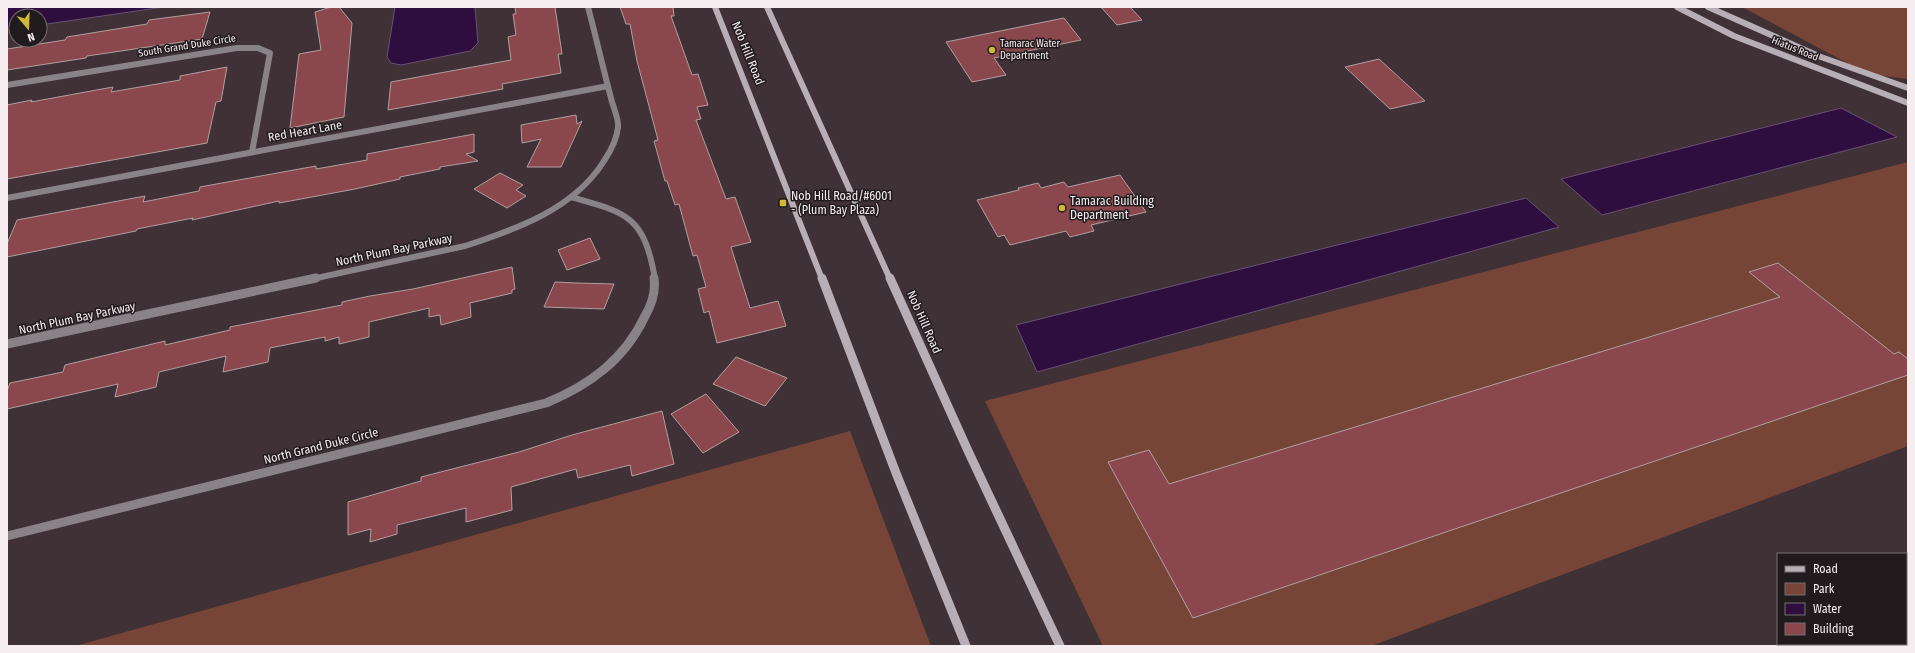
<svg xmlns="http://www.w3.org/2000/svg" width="1915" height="653" viewBox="0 0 1915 653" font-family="'Fira Sans Condensed',sans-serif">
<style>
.green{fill:#774537}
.water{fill:#2d0e3f;stroke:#695174}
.building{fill:#8a474d;stroke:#b29fa0}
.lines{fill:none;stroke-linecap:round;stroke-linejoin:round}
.street-far1{stroke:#898388;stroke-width:6}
.street{stroke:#898388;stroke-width:9}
.secondary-far1{stroke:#b8aeb6;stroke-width:6}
.secondary{stroke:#b8aeb6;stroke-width:9}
.poi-dot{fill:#ccb938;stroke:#211b1d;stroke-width:1.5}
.labels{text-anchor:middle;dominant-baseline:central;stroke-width:3;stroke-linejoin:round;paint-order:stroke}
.far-poi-label{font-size:10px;fill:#f6edf0;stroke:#211b1d;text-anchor:start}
.far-street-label{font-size:10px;fill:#f6edf0;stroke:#211b1d}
.street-label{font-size:12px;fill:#f6edf0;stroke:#211b1d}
.poi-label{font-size:12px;fill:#f6edf0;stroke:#211b1d;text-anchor:start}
</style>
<rect width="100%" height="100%" fill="#3f3136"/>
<!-- green -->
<path class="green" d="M1742,7H1908V79L1868,74Z
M1908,162V446L1371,646H1103L985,401Z
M850,431L931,646H75Z"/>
<!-- water -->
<path class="water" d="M7,7H164L40,25V16H16V29L7,30Z
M395,7H475L478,43L470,51L401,65L391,63L387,57Z
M1841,108L1897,137L1602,215L1561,179Z
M1526,198L1559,227L1037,372L1016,325Z"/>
<!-- building -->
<path class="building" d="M331,7H339L352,23L344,117L290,128L299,54L321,50L315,12Z
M515,7H555L562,54H558L561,73L502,84L503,89L388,110L391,82L511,60L508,37L516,35L513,14H516Z
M620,7H673L674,16H671L692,75L698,74L708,105L697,107L701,119L696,120L726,199L735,197L751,242L731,247L750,308L778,301L786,326L717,343L709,311L704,313L698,289L706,287L697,255L693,256L679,204L675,205L667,181H665L654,141L658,140L637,61L630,24H626Z
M1101,7H1130L1142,20L1117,25Z
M210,12L202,39L87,56L86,58L7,70V49L65,40L67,37L147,24L149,20Z
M1064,18L1081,40L994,58L1006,75L972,82L946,42Z
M1379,59L1425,101L1390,109L1345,67Z
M227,67L221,101L216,102L207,143L7,179V105L32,100L31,102L113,87L111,92L180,80V76Z
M576,115L577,124L582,121L561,167H527L541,139L522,143L521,125Z
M474,134V152L466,154L478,161L440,167V169L400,177V179L355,189L279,203V201L192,220L193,218L137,229L136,231L7,257V244L17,220L145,196L143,202L199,191L200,187L316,166V169L367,160V154Z
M500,173L523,185L516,190L526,196L507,208L474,189Z
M1120,175L1146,212L1091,225L1094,231L1070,237L1066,231L1010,245L1004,235L998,237L977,200L1019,190L1018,188L1038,183L1041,188L1064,182L1068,187Z
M590,238L600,259L567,270L558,250Z
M1778,263L1894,354L1899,352L1908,359V375L1193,618L1108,462L1149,450L1169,484L1780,297L1749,272Z
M512,267L515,289L512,290V293L470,303L471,317L441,325L440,315L429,317V308L369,322V337L339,344V337L325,341V337L270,348L268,362L223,372L226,356L159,372L156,387L115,397L118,384L7,409V391L10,383L63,372L65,365L165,341V345L230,330V327L342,305V302L370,296L413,289Z
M555,282L576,283L614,284L604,309L544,307Z
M736,357L787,378L765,406L713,384Z
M706,394L739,432L703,453L671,414Z
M662,411L674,464L632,476L630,465L578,478L576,469L511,487L512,510L466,522V508L397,525V534L370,542L371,529L348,535V502L421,481V477L519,452L572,435Z"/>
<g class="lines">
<!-- street-far1 -->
<path class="street-far1" d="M7,85L237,48H258L270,53L252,152
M571,197C628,213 644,216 655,279
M7,198L608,86
M312,279L465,246C517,229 574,209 604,161C610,152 617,139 618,127C619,119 613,107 611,98C603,68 596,37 588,7"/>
<!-- street -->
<path class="street" d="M7,344L316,278
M7,536L546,403C590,385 625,359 645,316C652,304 656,292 654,278"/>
<!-- secondary-far1 -->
<path class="secondary-far1" d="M715,7L822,279
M767,7L890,279
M1677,7L1734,36L1908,103
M1708,7L1821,57L1908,88"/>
<!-- secondary -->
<path class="secondary" d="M822,278L896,473L966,646
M890,278L969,453L1060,646"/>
</g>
<!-- markers -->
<g class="poi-dot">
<circle cx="992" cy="50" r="4"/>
<rect x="779" y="199" width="8" height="8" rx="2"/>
<circle cx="1062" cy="208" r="4"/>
</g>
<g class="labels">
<!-- far-poi labels -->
<g class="far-poi-label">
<text x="1000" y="44">Tamarac Water<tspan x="1000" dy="12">Department</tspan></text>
</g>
<!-- far-street labels -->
<g class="far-street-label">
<text transform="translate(187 46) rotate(-9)">South Grand Duke Circle</text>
<text transform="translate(1795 49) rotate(22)">Hiatus Road</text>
</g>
<!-- street labels -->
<g class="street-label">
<text transform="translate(748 53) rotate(68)">Nob Hill Road</text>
<text transform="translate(305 131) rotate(-10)">Red Heart Lane</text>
<text transform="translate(394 250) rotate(-12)">North Plum Bay Parkway</text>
<text transform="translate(77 318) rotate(-12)">North Plum Bay Parkway</text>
<text transform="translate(924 322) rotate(66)">Nob Hill Road</text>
<text transform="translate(321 446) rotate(-14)">North Grand Duke Circle</text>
</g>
<!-- poi labels -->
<g class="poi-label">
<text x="791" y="196">Nob Hill Road/#6001<tspan x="791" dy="14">- (Plum Bay Plaza)</tspan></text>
<text x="1070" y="201">Tamarac Building<tspan x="1070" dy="14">Department</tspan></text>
</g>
</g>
<!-- border -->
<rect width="1915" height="653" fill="none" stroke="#f6edf0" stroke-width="16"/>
<!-- legend -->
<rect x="1777" y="553" width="130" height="92" fill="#211b1d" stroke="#766f71"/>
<rect x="1785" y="566" width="20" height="6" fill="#b8aeb6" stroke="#766f71"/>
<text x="1813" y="573" font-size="12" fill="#f6edf0">Road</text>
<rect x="1785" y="583" width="20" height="12" fill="#774537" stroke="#766f71"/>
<text x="1813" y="593" font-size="12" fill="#f6edf0">Park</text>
<rect x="1785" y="603" width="20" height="12" fill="#2d0e3f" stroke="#766f71"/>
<text x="1813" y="613" font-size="12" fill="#f6edf0">Water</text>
<rect x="1785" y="623" width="20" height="12" fill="#8a474d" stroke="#766f71"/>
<text x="1813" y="633" font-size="12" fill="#f6edf0">Building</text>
<!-- north arrow -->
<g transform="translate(28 28) rotate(161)"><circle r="19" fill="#211b1d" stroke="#766f71"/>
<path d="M0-3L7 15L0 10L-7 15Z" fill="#ccb938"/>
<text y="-6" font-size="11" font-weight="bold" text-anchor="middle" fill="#f6edf0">N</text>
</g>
</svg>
